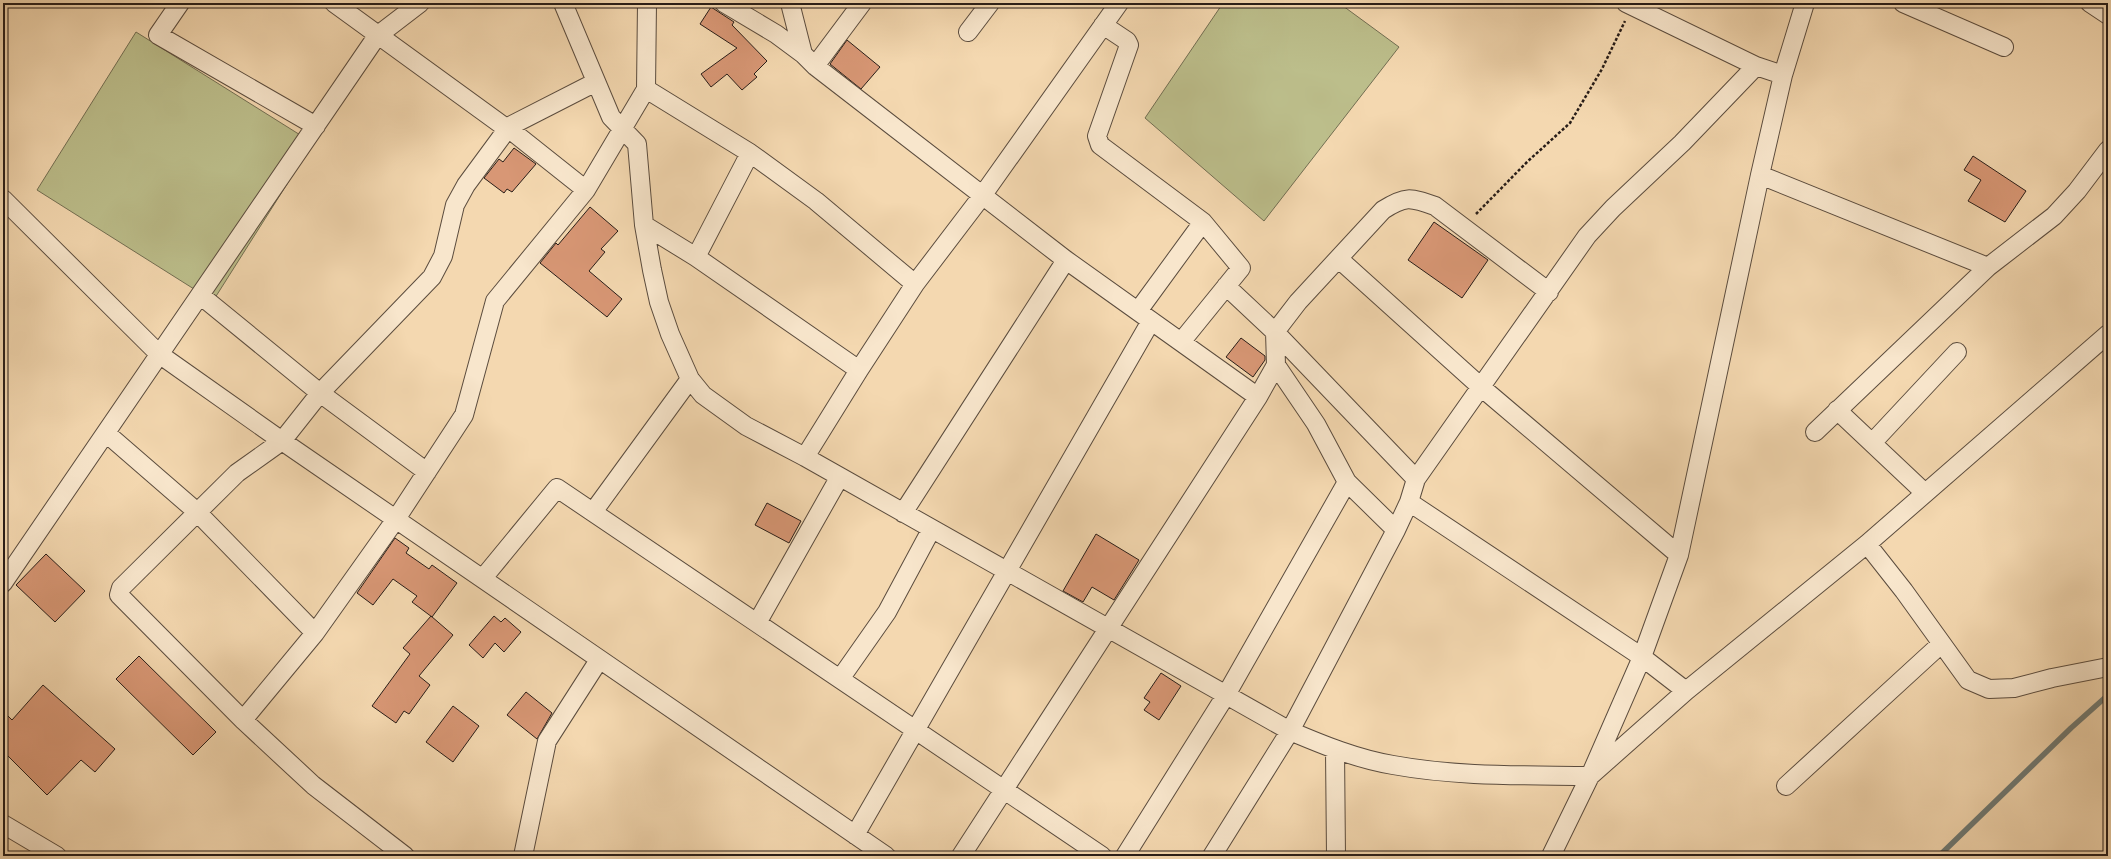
<svg xmlns="http://www.w3.org/2000/svg" width="2111" height="859" viewBox="0 0 2111 859" font-family="'IM FELL French Canon',serif">
<style>
.pitch{fill:#bcbe8b;stroke:#726e52}
.lines{fill:none;stroke-linecap:round;stroke-linejoin:round}
.stream{stroke:#6f7a75;stroke-width:5.5}
.building{fill:#d89775;stroke:#281d18}
.minor-casing{stroke:#5b4c3e;stroke-width:20}
.path{stroke:#281d18;stroke-width:2.5;stroke-dasharray:3 2;stroke-linecap:butt}
.minor{stroke:#f8e6cc;stroke-width:18}
</style>
<rect width="100%" height="100%" fill="#f4d8b0"/>
<filter id="stains"><feTurbulence type="fractalNoise" baseFrequency=".005" numOctaves="4"/><feColorMatrix values="0 0 0 0 .2 0 0 0 0 .09 0 0 0 0 .02 0 0 0 .5 -.17"/></filter>
<radialGradient id="worn" r=".72"><stop offset=".6" stop-color="#630" stop-opacity="0"/><stop offset="1" stop-color="#630" stop-opacity=".3"/></radialGradient>
<!-- pitch -->
<path class="pitch" d="M1223,3H1339L1399,47L1264,221L1145,118Z
M136,32L313,143L213,301L37,190Z"/>
<g class="lines">
<!-- stream -->
<path class="stream" d="M1939,856L2071,728L2108,695"/>
</g>
<!-- building -->
<path class="building" d="M711,7L734,22L732,25L767,61L754,74L757,77L742,90L727,74L711,87L701,74L737,48L700,24Z
M847,40L880,67L861,89L830,64Z
M514,148L536,164L512,192L507,189L504,193L484,178L499,159L503,162Z
M1973,156L2026,191L2005,222L1968,201L1981,180L1964,170Z
M590,207L618,231L601,249L605,252L589,271L622,299L607,317L540,263L556,243L558,245Z
M1434,222L1488,260L1462,298L1408,260Z
M1241,338L1265,356V360L1253,377L1226,357Z
M767,503L801,521L789,543L755,525Z
M1096,534L1139,560L1114,600L1092,587L1083,602L1063,591Z
M395,538L409,548L406,553L429,569L432,565L457,583L432,617L412,602L417,596L393,579L373,605L357,593Z
M46,554L85,591L55,622L16,585Z
M431,616L453,635L419,676L430,685L409,714L404,711L396,723L372,706L410,654L403,648Z
M494,616L501,622L505,618L521,632L504,652L495,643L483,658L469,645Z
M139,656L216,732L193,755L116,679Z
M1161,673L1181,686L1159,720L1144,710L1150,702L1144,698Z
M43,685L115,749L95,772L81,760L47,795L3,751V711L12,720Z
M526,692L552,713L537,739L507,715Z
M453,706L479,726L453,762L426,742Z"/>
<g class="lines">
<!-- minor casing -->
<g class="minor-casing">
<path id="minor" d="M180,3L158,35L316,126
M334,3L506,128L596,82
M563,3L611,117L637,144L644,225L652,270L659,302L670,334L690,379L703,395L746,426L805,457L1290,731C1323,745 1357,759 1393,765C1459,777 1524,775 1590,776L1686,691L1867,544L2108,334
M724,3L776,34L803,54
M790,3L803,54L815,66L1066,260L1258,397
M1626,3L1756,66L1783,75
M1903,3L2004,47
M2090,3L2108,15
M1103,25L1127,41L1129,45L1097,136L1100,145L1203,222L1241,268L1181,342
M968,32L990,3
M815,66L862,3
M646,89L750,153L816,201L915,284
M1760,175L1988,267
M3,199L159,354L282,441L886,856
M644,225L696,257L859,370
M696,257L750,153
M1339,259L1481,387L1679,555
M1226,286L1275,332L1416,479
M200,295L320,393L427,472
M1138,311L1203,222
M1276,365L1316,424L1347,482L1396,530
M1837,410L1925,493
M1815,432L1988,267L2054,216L2077,191L2108,150
M106,433L196,511L315,633
M1872,443L1957,352
M805,457L859,370L915,284L982,196L1119,3
M1409,502L1642,657L1686,691
M593,512L690,379
M903,513L1066,260
M1867,544L1904,591L1968,680L1989,689L2014,688L2052,678L2108,667
M483,578L557,488L1102,856
M3,583L377,36L420,3
M757,623L839,478
M840,679L887,612L931,530
M243,720L315,633L396,519L464,415L495,301L586,190L646,89L647,3
M1335,750L1336,856
M1786,786L1941,644
M3,824L57,856
M855,835L1151,321
M405,856L313,785L243,720L119,595L121,588L237,473L282,441L320,393L432,277L443,256L455,205L466,185L508,128L586,190
M523,856L547,741L599,660
M961,856L1258,397L1276,365L1275,332L1298,302L1383,210C1405,196 1410,197 1435,206L1549,292
M1125,856L1226,695L1347,482
M1212,856L1290,731L1396,530L1409,502L1416,479L1587,236L1613,208L1682,143L1756,66
M1551,856L1590,776L1642,657L1679,555L1760,175L1783,75L1805,3"/>
</g>
<!-- path -->
<path class="path" d="M1476,214L1527,162L1570,123L1602,69L1625,21"/>
<!-- minor -->
<use href="#minor" class="minor"/>
</g>
<!-- margin -->
<rect width="2111" height="859" fill="none" stroke="#f4d8b0" stroke-width="16"/>
<rect x="4" y="4" width="2103" height="851" fill="none" stroke="#281d18" stroke-width="2"/>
<rect x="8" y="8" width="2095" height="843" fill="none" stroke="#281d18"/>
<rect width="100%" height="100%" filter="url(#stains)"/>
<rect width="100%" height="100%" fill="url(#worn)"/>
</svg>
